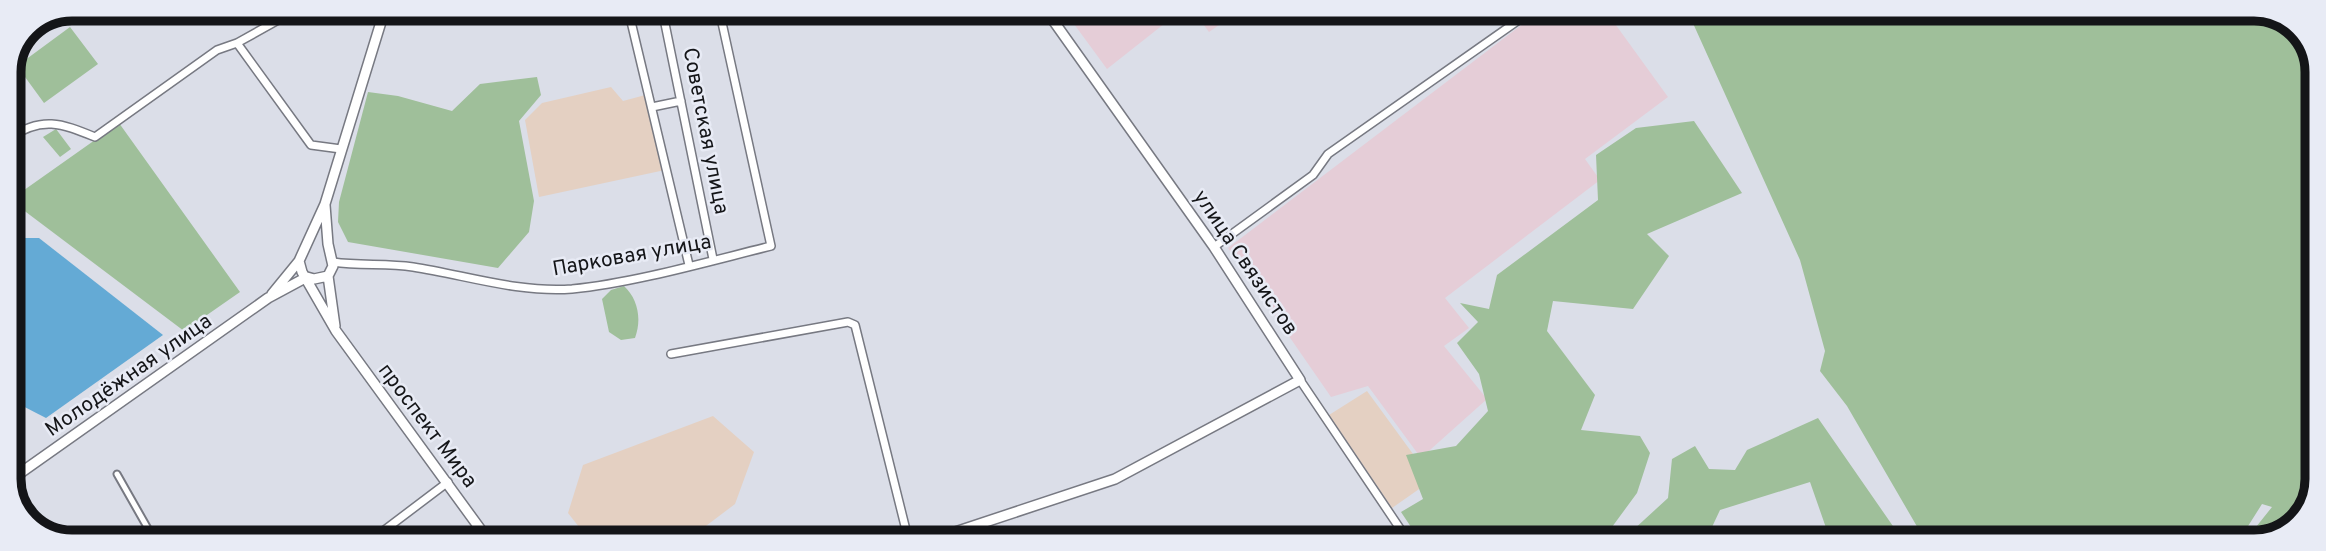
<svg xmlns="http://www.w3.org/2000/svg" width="2326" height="551" viewBox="0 0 2326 551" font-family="Overpass,sans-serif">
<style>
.industrial{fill:#e5cdd7}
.education{fill:#e4d0c2}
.green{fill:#9fbf9a}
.water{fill:#64aad5}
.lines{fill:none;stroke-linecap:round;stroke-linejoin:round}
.pedestrian-casing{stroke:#777982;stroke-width:9}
.minor-casing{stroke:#777982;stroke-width:10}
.tertiary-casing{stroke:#777982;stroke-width:12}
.pedestrian{stroke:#fff;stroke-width:5}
.minor{stroke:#fff;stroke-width:7}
.tertiary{stroke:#fff;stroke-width:9}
.labels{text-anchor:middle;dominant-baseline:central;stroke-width:5;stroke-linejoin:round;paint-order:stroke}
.street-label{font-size:21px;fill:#141518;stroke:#e8ebf5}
.rim{fill:none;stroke:#141518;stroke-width:9}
</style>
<rect width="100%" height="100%" fill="#dbdee8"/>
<!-- industrial -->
<path class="industrial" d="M1063,9H1183L1107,69Z
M1192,9H1242L1209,32Z
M1541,10H1605L1668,97L1585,159L1600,180L1445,298L1469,328L1444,346L1487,399L1421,458L1368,386L1331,397L1228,248Z"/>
<!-- education -->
<path class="education" d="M611,87L623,101L649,94L665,170L539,197L525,120L542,103Z
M1367,391L1432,480L1392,508L1329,415Z
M713,416L754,452L735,504L686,541H590L568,513L583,465Z
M438,527L449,541H419Z"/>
<!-- green -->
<path class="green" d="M1687,10H2267L2301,30L2317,64L2316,492L2295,527L2255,542H2244L2272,507L2262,504L2238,542H1926L1847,406L1820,371L1825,351L1800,260Z
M70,27L98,64L44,103L17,66Z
M537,77L541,95L519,121L534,201L529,232L498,268L348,242L338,222L339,202L368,92L398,96L452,111L480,84Z
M1694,121L1742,193L1647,234L1669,256L1633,309L1553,301L1547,331L1595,395L1581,430L1640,436L1650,453L1637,493L1601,542H1421L1401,512L1423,499L1406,455L1456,446L1488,411L1479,374L1457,343L1478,322L1460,303L1489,309L1497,275L1598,200L1596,155L1636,128Z
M119,123L240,292L184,331L10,200Z
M56,129L71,149L60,157L43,137Z
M624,286C638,299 642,319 635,338L621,340L609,332L602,299L611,290Z
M1818,418L1904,542H1831L1810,482L1720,510L1705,542H1620L1668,498L1672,459L1695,446L1709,469L1735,470L1747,450Z"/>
<!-- water -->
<path class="water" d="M22,238H39L163,335L46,418L9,399V261Z"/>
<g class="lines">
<!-- pedestrian casing -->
<g class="pedestrian-casing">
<path id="pedestrian" d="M117,474L155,541"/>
</g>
<!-- minor casing -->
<g class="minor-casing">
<path id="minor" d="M628,9L689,265
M662,9L713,259
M237,43L311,145L341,149
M652,107L681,101
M9,138C42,116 61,123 95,137L217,50L237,43L298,9
M1214,247L1313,175L1328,154L1533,10
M333,262C360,266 386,263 413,267C465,275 518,293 572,289C634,283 710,261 771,246L719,9
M671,354L848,322L855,325L907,534V541
M1300,380L1409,542
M9,467L16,476
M370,541L448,482"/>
</g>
<!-- tertiary casing -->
<g class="tertiary-casing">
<path id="tertiary" d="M299,261L302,272L336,331L489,541
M328,276L335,326
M307,277L314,279L328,276L333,266L328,244L325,205
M272,294L299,261L325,204L385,9
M9,481L268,298L307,277
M928,541L1115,479L1300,380L1214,247L1045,9"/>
</g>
<!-- pedestrian -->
<use href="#pedestrian" class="pedestrian"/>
<!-- minor -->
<use href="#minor" class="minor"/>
<!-- tertiary -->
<use href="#tertiary" class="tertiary"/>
</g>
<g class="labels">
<!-- street labels -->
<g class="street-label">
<text transform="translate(705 131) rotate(79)">Советская улица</text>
<text transform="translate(632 256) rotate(-10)">Парковая улица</text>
<text transform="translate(1245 263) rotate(56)">улица Связистов</text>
<text transform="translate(129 376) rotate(-35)">Молодёжная улица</text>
<text transform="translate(427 426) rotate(53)">проспект Мира</text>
</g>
</g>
<!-- crop -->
<path d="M0 0H2326V551H0ZM72 21H2254A51 51 0 0 1 2305 72V479A51 51 0 0 1 2254 530H72A51 51 0 0 1 21 479V72A51 51 0 0 1 72 21Z" fill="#e8ebf5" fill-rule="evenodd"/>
<path class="rim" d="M72 21H2254A51 51 0 0 1 2305 72V479A51 51 0 0 1 2254 530H72A51 51 0 0 1 21 479V72A51 51 0 0 1 72 21Z"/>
</svg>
